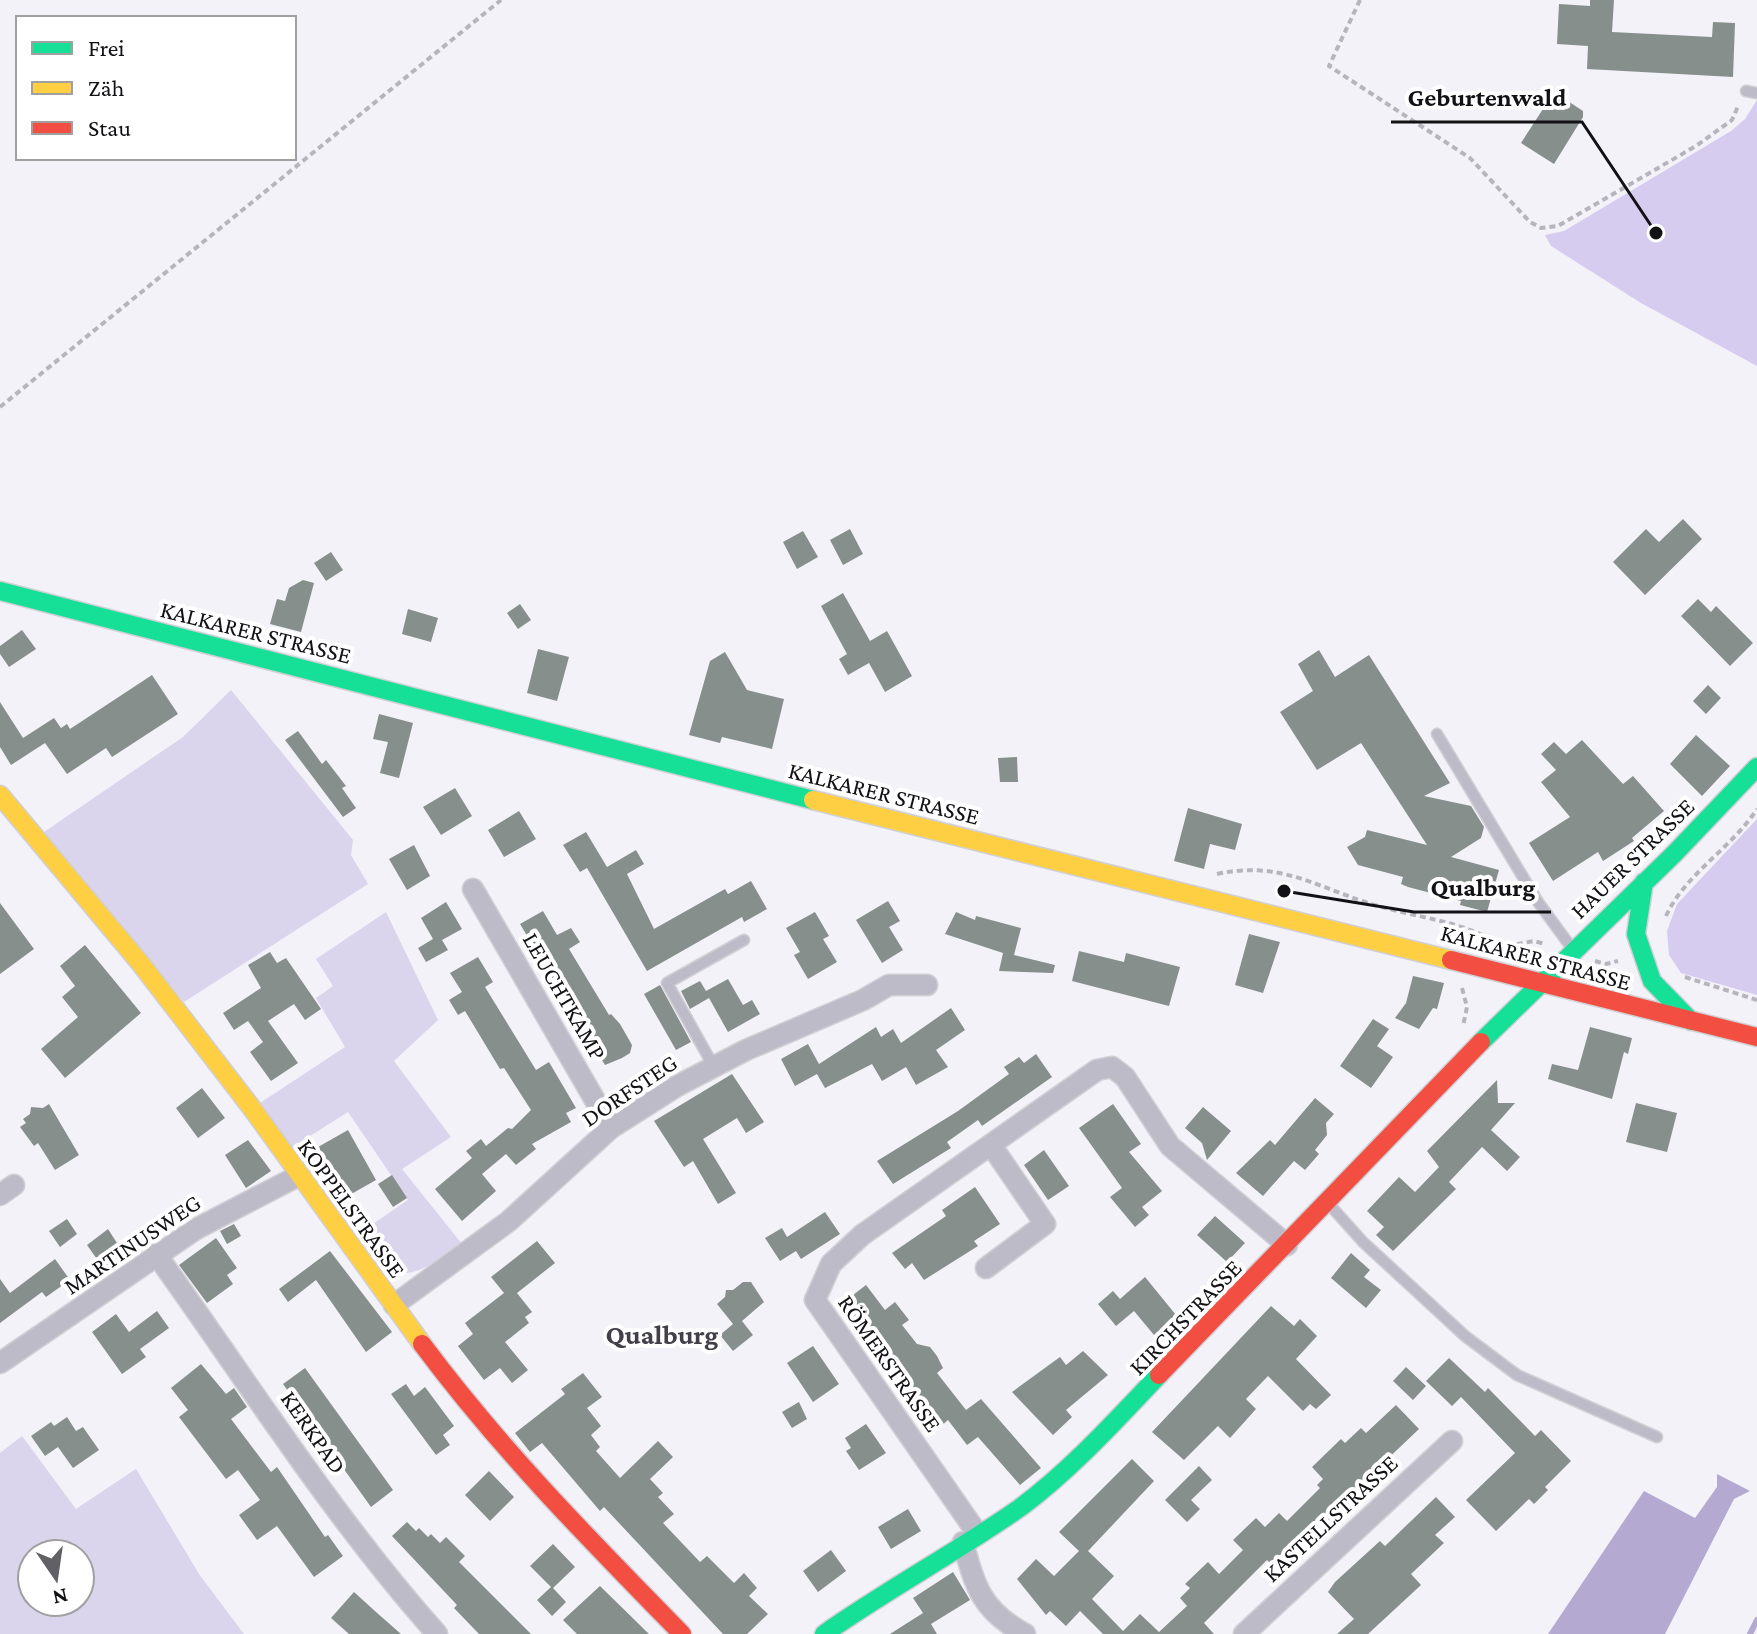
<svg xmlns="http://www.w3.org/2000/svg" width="1757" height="1634" viewBox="0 0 1757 1634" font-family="'Crimson Pro',serif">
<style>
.green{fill:#dad4ec;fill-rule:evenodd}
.forest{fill:#d5ccef}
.water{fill:#b4a9d1}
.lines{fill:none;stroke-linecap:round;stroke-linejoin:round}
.stream{stroke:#b4a9d1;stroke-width:6}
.building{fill:#868f8b}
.lane-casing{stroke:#d0cfd4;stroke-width:13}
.street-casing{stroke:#d0cfd4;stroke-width:23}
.fast-casing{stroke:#d0cfd4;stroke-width:21}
.slow-casing{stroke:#d0cfd4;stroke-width:21}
.jam-casing{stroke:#d0cfd4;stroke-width:21}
.path{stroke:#b7b4be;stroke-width:4;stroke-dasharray:6 4;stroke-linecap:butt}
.lane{stroke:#bebbc9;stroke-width:10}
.street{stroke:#bebbc9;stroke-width:20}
.fast{stroke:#16e098;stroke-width:18}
.slow{stroke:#ffcf43;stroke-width:18}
.jam{stroke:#f24e42;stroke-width:18}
.labels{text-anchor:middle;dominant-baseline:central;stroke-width:8;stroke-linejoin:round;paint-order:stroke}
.street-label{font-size:24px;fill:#121115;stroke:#fff}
.quarter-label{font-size:28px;font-weight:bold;fill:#423f49;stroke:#fff}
.leader{fill:none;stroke:#121115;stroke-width:3}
.callout-dot{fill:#121115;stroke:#fff;stroke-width:3}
.callout-label{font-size:26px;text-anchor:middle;font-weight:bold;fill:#121115;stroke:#fff;stroke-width:8;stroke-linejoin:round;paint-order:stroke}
</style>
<rect width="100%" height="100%" fill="#f3f2f9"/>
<!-- green -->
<path class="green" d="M231,690L353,840L351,855L368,884L184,1002L44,832L183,737Z
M386,912L438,1020L394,1061L451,1137L402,1169L462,1244C445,1257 415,1279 392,1272C378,1267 367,1245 358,1234L408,1200L348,1112L291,1148L260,1103L345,1047L316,998L333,986L316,959Z
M22,1436L76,1509L136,1469L199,1574L244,1634H0V1453ZM80,1554V1602H32V1554Z"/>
<!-- forest -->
<path class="forest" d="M1757,100V366L1641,303L1551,246L1545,235L1564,231L1731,131L1745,119Z
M1757,819V995L1681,973L1669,955L1667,931L1677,904Z"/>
<!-- water -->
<path class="water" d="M1717,1474L1750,1491L1734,1499L1665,1634H1548L1644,1491L1695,1518L1717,1487Z"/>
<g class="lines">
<!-- stream -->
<path class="stream" d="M1750,1634L1757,1620"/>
</g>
<!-- building -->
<path class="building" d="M1590,0H1614L1612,32L1712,37L1713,22L1735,23L1733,77L1587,69L1588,46L1557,44L1559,4L1590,6Z
M1554,92L1583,111V117L1554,164L1521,143Z
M1683,519L1702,539L1645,595L1613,562L1646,529L1659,542Z
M850,529L863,554L843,565L830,540Z
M803,531L818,557L797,569L783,542Z
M331,552L343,570L326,581L314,563Z
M303,580L314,583L301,632L270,624L277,599L285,601L289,588Z
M843,593L870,641L887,631L912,676L885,692L869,663L848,675L839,659L847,654L821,606Z
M1698,599L1711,612L1716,606L1753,643L1730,666L1681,616Z
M520,604L531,620L518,629L507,613Z
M408,609L438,618L431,642L402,634Z
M22,630L36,649L9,667L0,654V646Z
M538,649L569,657L557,701L527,693Z
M1319,650L1335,677L1369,655L1450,783L1424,796L1471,806L1484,827L1481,838L1451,857L1499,870L1487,912L1460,905L1461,901L1408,887L1401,884L1403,877L1358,865L1347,847L1365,837L1367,830L1427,845L1361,743L1317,770L1280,712L1313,691L1298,664Z
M725,652L747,690L784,699L772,749L722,737L720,743L689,735L710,661Z
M152,675L178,714L112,757L106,748L67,774L45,743L11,765L0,747V702L23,738L54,718L61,728L67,724L70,729Z
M1708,685L1721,698L1706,714L1693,701Z
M379,714L413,723L399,778L380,773L388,742L373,739Z
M298,731L322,764L326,760L346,786L342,788L356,808L343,817L285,740Z
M1696,735L1730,766L1702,796L1670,764Z
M1582,740L1623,784L1633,776L1664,811L1632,838L1634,841L1603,861L1598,852L1553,881L1529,843L1570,817L1541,782L1556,770L1541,754L1554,742L1566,754Z
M1017,757L1018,782H1000L998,758Z
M455,788L472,816L441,835L423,807Z
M1188,808L1242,824L1235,850L1210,844L1204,869L1174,861Z
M519,811L536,839L504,857L488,830Z
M586,832L607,867L636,850L644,864L627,874L654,929L725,889L728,894L751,881L767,909L744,922L742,917L647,971L587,868L580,872L563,845Z
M414,845L430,876L407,890L389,859Z
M888,901L900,921L889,927L903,950L882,963L856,920Z
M446,902L462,929L442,940L448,950L426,962L418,948L433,939L421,918Z
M0,903L34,949L0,974Z
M543,911L557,935L571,928L580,942L569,949L609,1015L611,1014L620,1024L632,1045L630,1053L622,1058L605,1065L520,924Z
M815,912L829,936L823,939L837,962L808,979L794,955L800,952L786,928Z
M956,912L975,920L976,916L1021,928L1014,955L1055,965L1053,973L999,971L1003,953L945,934Z
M1249,934L1280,942L1263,993L1235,985Z
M85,945L141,1013L65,1078L41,1049L78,1017L62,997L75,986L60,966Z
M1079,951L1124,962L1126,953L1180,967L1169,1006L1072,981Z
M270,952L277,963L286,958L321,1009L305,1020L294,1004L268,1021L298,1063L271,1081L250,1052L263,1042L248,1021L234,1030L223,1013L261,988L248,965Z
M478,957L493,982L485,987L536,1070L549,1062L576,1108L566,1113L571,1122L532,1144L536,1149L516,1165L506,1154L482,1174L496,1191L462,1221L435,1189L472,1158L466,1151L481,1139L486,1146L508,1128L512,1129L531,1110L504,1068L500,1069L465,1011L458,1015L449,1000L462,992L450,973Z
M1413,976L1444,983L1437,1009L1433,1008L1419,1029L1395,1018L1406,1003Z
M728,979L743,1005L752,1000L760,1014L728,1032L709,998L690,1009L681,991L700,981L706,991Z
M660,985L691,1042L676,1050L644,994Z
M951,1008L965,1030L936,1050L948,1067L916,1085L906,1067L882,1081L872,1064L825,1088L817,1074L795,1086L781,1059L808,1044L819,1064L876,1027L881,1037L893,1029L901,1043Z
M1373,1019L1389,1029L1377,1046L1393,1057L1371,1088L1340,1066Z
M1590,1027L1632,1038L1628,1054L1624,1052L1612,1099L1548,1079L1552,1064L1578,1070Z
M1036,1054L1052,1077L982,1126L978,1120L947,1142L951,1148L893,1184L877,1161L958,1111L1009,1074L1004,1067L1019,1057L1024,1063Z
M732,1074L764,1122L746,1133L737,1118L703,1139L736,1193L718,1204L693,1161L684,1167L654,1121Z
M1497,1080L1498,1103H1515L1491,1130L1520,1157L1507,1171L1482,1147L1449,1182L1456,1189L1393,1251L1376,1235L1384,1227L1367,1211L1399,1177L1415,1192L1439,1167L1427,1151Z
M202,1088L225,1118L198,1138L176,1108Z
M1315,1098L1334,1114L1326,1123L1327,1135L1315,1150L1319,1154L1305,1170L1294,1161L1263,1196L1236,1173L1270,1140L1275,1145Z
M1636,1103L1677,1113L1667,1152L1626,1142Z
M49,1104L79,1155L55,1170L38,1143L34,1146L20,1127L26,1123L23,1119L30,1114L31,1107L43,1108Z
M1113,1104L1141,1144L1129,1152L1162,1191L1142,1207L1149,1215L1135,1227L1110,1197L1122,1188L1079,1128Z
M1203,1107L1231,1131L1207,1160L1202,1143L1185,1128Z
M348,1130L376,1180L346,1197L318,1147Z
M248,1140L271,1171L246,1188L225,1155Z
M1044,1150L1069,1186L1048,1200L1024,1165Z
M392,1175L407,1198L393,1207L378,1184Z
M975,1187L1000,1224L974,1241L978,1246L924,1280L912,1263L905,1269L892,1253L946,1216L942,1210Z
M825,1212L840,1234L801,1259L796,1251L780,1261L765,1238L782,1228L787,1237Z
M1215,1216L1245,1243L1227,1262L1197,1235Z
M67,1219L77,1234L60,1247L49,1231Z
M234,1224L241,1236L227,1244L220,1231Z
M108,1229L124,1254L104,1269L87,1245Z
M216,1238L237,1268L227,1275L233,1284L207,1303L179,1265Z
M537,1241L555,1263L517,1293L532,1312L525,1317L529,1323L505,1342L528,1370L512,1383L500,1368L484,1380L458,1346L473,1334L465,1323L504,1293L491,1277Z
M330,1251L392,1332L366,1352L316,1280L288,1302L279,1289Z
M1351,1253L1370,1270L1364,1277L1381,1290L1366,1308L1331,1278Z
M55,1259L70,1280L46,1297L42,1292L0,1323V1279L10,1293Z
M1145,1277L1176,1315L1154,1335L1134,1311L1116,1326L1098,1304L1113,1291L1120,1299Z
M743,1282H751L764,1302L742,1321L753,1335L733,1351L720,1335L733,1324L717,1304L725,1297L726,1290H733Z
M866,1285L885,1310L895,1302L909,1320L902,1325L917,1344L930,1347L937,1356L943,1368L937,1373L966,1410L981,1399L1041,1468L1020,1485L978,1437L967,1445L948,1420L940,1427L844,1302Z
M1271,1306L1294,1326L1300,1319L1317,1336L1296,1359L1331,1395L1316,1409L1310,1404L1303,1411L1268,1376L1246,1399L1256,1409L1230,1438L1218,1426L1184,1460L1152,1432Z
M157,1311L169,1328L140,1349L146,1357L122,1374L92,1332L116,1314L129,1332Z
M813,1346L839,1384L813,1402L787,1363Z
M1083,1351L1108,1375L1066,1410L1072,1417L1053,1435L1012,1392L1060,1357L1066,1365Z
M1449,1358L1485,1392L1488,1388L1535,1436L1541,1430L1571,1461L1545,1487L1548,1490L1534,1504L1529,1499L1496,1531L1466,1500L1515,1453L1461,1397L1452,1406L1426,1381Z
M201,1364L226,1394L234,1388L247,1407L231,1419L271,1472L277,1467L325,1537L328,1535L343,1556L314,1577L277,1526L257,1540L239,1515L260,1500L238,1470L226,1479L179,1417L188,1410L171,1388Z
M1406,1367L1426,1386L1413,1400L1393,1381Z
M305,1368L393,1490L371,1507L283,1384Z
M583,1373L602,1397L587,1408L601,1426L591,1435L600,1447L596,1451L620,1478L658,1441L673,1457L650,1479L663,1493L658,1497L674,1514L663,1523L700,1562L707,1556L734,1583L744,1573L757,1588L749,1596L768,1614L747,1634H723L604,1507L600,1511L542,1443L530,1452L515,1433L565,1394L561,1389Z
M406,1384L414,1396L425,1387L454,1426L443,1435L450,1445L436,1455L391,1394Z
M799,1402L807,1419L792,1428L782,1412Z
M1396,1405L1419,1429L1338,1506L1343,1512L1325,1529L1316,1520L1271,1564L1267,1560L1204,1623L1214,1634H1103L1080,1611L1066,1626L1050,1611L1046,1615L1017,1579L1036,1559L1054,1576L1079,1551L1059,1532L1132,1459L1154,1481L1088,1551L1114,1576L1092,1599L1123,1631L1140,1614L1159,1632L1187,1606L1180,1598L1190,1588L1185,1584L1208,1562L1219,1574L1243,1550L1233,1540L1256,1518L1265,1527L1279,1513L1287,1521L1320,1488L1317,1485L1323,1479L1312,1467L1341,1439L1345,1443L1361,1428L1366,1433Z
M67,1417L76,1431L83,1427L99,1450L73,1468L58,1447L45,1456L31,1436L51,1422L54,1426Z
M866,1424L886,1453L859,1470L846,1451L851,1448L845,1438Z
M1199,1466L1212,1480L1191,1500L1200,1509L1187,1522L1165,1500Z
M489,1471L514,1497L490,1521L465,1495Z
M1436,1497L1455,1517L1435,1535L1444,1543L1411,1574L1421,1585L1368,1634H1337L1354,1619L1328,1592L1335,1582L1380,1541L1385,1546Z
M908,1509L921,1531L891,1549L878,1527Z
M407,1522L416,1531L419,1528L428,1537L431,1534L440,1543L446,1537L465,1556L459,1562L531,1634H479L454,1608L457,1605L392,1536Z
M553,1544L575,1567L553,1588L566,1602L552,1616L537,1600L551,1587L530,1566Z
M831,1550L846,1571L818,1592L803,1571Z
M953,1572L970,1600L931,1624L937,1634H890L923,1613L913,1598Z
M600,1586L649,1634H577L563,1620Z
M354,1592L376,1612L401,1634H349L331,1618Z"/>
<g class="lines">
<!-- lane casing -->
<g class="lane-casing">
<path id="lane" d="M1746,91L1757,93
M1437,734L1538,902L1571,947
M714,1067L667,983L744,940
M1328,1203L1363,1242L1465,1336L1517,1375L1657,1437"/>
</g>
<!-- street casing -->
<g class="street-casing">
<path id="street" d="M473,889L611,1128
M0,1195L14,1185
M156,1254C248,1382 332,1516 437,1634
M986,1268L1045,1224L991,1145
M394,1305L509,1221L611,1128L677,1086L746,1050L863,1000L889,985H927
M0,1363L196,1229L298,1176
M977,1533L815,1300L831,1264L862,1235L1097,1070L1112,1067L1125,1077L1170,1146L1287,1245
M963,1542C975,1587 982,1611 1025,1634
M1244,1634L1452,1441"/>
</g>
<!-- fast casing -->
<g class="fast-casing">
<path id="fast" d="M0,591L813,800
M1644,882L1636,934L1652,981L1691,1021
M1481,1042L1674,854L1757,767
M824,1634C888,1589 957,1552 1021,1507C1072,1469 1115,1421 1159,1375"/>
</g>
<!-- slow casing -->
<g class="slow-casing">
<path id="slow" d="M0,795L141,964L251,1107L422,1344
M813,800L1451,960"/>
</g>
<!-- jam casing -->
<g class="jam-casing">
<path id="jam" d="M1451,960L1757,1037
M422,1344C501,1450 590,1540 682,1634
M1159,1375L1481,1042"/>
</g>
<!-- path -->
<path class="path" d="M1360,0L1329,66L1470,158L1530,222L1541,228L1558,226L1696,146L1732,120L1739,104
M0,407L501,0
M1217,874C1277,861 1311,884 1365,902C1409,917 1459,919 1499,944
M1666,916C1685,874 1732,848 1757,809
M1507,946L1534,941L1545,944
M1595,961L1606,964L1618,961
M1685,977L1757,1000
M1462,988L1467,1007L1463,1026"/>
<!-- lane -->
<use href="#lane" class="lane"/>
<!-- street -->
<use href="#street" class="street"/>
<!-- fast -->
<use href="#fast" class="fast"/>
<!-- slow -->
<use href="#slow" class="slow"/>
<!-- jam -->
<use href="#jam" class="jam"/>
</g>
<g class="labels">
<!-- street labels -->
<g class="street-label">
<text transform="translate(256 632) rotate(14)">KALKARER STRASSE</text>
<text transform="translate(884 793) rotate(14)">KALKARER STRASSE</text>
<text transform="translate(1632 858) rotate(-44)">HAUER STRASSE</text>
<text transform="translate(1536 957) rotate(15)">KALKARER STRASSE</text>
<text transform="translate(565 996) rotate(60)">LEUCHTKAMP</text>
<text transform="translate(629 1090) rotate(-34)">DORFSTEG</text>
<text transform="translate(352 1208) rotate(54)">KOPPELSTRASSE</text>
<text transform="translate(132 1244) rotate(-34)">MARTINUSWEG</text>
<text transform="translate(1185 1317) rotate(-46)">KIRCHSTRASSE</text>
<text transform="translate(890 1363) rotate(55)">RÖMERSTRASSE</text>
<text transform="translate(314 1432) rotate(55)">KERKPAD</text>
<text transform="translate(1330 1518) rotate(-43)">KASTELLSTRASSE</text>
</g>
<!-- quarter labels -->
<g class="quarter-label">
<text x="662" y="1334">Qualburg</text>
</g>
</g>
<!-- callouts -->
<path class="leader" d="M1656 233L1582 122H1391M1284 891L1414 912H1551"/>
<g class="callout-dot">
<circle cx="1656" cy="233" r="8"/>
<circle cx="1284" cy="891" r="8"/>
</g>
<g class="callout-label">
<text x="1487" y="106">Geburtenwald</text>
<text x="1483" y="896">Qualburg</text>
</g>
<!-- legend -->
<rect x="16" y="16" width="280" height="144" fill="#ffffff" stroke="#a0a0a1" stroke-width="2"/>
<rect x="32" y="42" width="40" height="12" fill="#16e098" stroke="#a0a0a1" stroke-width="2"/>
<text x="88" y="56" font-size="24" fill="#121115">Frei</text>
<rect x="32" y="82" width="40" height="12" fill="#ffcf43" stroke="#a0a0a1" stroke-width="2"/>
<text x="88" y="96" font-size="24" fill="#121115">Zäh</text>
<rect x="32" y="122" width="40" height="12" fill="#f24e42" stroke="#a0a0a1" stroke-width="2"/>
<text x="88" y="136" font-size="24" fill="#121115">Stau</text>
<!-- north arrow -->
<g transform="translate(56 1578) rotate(167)"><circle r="38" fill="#ffffff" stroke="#a0a0a1" stroke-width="2"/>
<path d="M0-6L14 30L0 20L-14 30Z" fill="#616065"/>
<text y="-12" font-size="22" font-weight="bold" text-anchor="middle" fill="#121115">N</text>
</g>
</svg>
